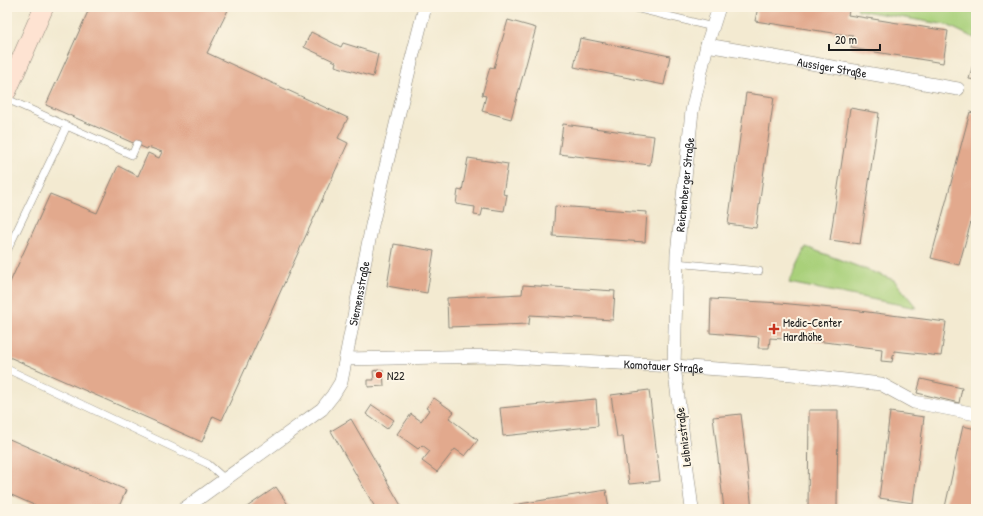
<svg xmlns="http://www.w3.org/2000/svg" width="983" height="516" viewBox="0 0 983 516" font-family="'Patrick Hand',sans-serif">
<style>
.green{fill:#a9d07a;stroke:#62764b}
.building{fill:#e2a98d}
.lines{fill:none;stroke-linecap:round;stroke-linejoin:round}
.lane-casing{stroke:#888376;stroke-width:8}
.street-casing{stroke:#888376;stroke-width:14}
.secondary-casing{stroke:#888376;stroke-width:20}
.lane{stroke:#fff;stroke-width:7}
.street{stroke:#fff;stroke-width:13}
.secondary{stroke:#fee3d2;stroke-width:19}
.poi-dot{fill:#c8321e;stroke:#fcf5e5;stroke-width:1.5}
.labels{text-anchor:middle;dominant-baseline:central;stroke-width:4;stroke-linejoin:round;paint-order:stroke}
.street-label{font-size:12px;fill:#1c1c1c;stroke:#fcf5e5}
.poi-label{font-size:12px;fill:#1c1c1c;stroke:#fcf5e5;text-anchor:start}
</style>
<rect width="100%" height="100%" fill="#fcf5e5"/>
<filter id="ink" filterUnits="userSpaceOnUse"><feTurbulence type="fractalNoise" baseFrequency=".025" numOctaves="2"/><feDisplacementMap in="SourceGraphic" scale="8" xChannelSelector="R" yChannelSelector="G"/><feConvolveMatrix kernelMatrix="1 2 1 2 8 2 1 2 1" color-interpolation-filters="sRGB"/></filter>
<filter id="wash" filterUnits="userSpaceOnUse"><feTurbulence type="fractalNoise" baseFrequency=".012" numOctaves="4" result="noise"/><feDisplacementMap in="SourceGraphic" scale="16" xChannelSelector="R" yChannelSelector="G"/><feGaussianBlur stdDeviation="0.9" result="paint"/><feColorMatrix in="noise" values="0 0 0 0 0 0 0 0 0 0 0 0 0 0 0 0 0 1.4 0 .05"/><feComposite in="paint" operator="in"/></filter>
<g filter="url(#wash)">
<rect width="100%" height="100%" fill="#f3ead1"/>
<!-- green -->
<path class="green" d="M857,7H976V35L974,38L947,25L858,10Z
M806,247L894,280L917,308L789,283Z"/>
<g id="blocks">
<!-- building -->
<path class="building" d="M90,7H220L228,10L207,53L348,118L338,138L348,143L222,420L213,416L202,442L7,356V289L50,194L97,213L118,166L138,176L148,153L159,158L162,152L148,147L147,149L46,105Z
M758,7H850L848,15L948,31L943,63L851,48L853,36L755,21Z
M508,20L536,28L511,119L482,111L486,96L482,95L490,67L494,68Z
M311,32L341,47L343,43L378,54L373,77L335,66L336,62L304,47Z
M580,38L670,56L664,85L574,67Z
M973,64L976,65V80L969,79Z
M746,93L774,97L756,228L728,224Z
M850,108L879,113L860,244L830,240Z
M970,112L976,114V204L959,265L931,258Z
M563,124L654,136L650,165L559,154Z
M468,158L508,164L503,194L507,195L504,211L483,208L481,216L474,215L475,207L456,204L458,190L462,191Z
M555,206L647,212L645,242L553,236Z
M394,244L434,251L427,293L387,286Z
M523,285L615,291L613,320L530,315L529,324L448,327L447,298L522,294Z
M711,299L780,303L852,310L946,322L941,356L894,351L892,362L881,361L882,349L824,342L770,338L769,348H758L759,337L710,333Z
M378,370H383L384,386L368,387V380H374L373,371Z
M921,379L962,388L959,403L917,393Z
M649,390L660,481L629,484L623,437H617L611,395Z
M434,398L454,412L449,418L478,440L465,456L455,449L437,472L422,461L430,451L422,445L418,449L397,434L411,414L421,421L429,410L426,408Z
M596,399L598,426L503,436L500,408Z
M372,405L394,420L387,429L366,414Z
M809,410H838L837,509H808Z
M890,412L924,417L913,503L879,498Z
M741,414L752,509H724L713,417Z
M351,419L403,509H376L331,431Z
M963,426L976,429L975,509H954L945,507Z
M7,438L126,490L118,509H103L101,508L100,509H43L7,493Z
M276,487L291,509H244Z
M606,490L609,509H514L513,505Z"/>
</g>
</g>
<g filter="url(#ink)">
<use href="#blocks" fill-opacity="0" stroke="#888376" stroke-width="1"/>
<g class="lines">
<!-- lane casing -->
<g class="lane-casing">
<path id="lane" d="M631,7L713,27
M7,99L67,126L7,251
M67,126L132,155L137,144
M676,263L759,271
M7,369L208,464L225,479"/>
</g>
<!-- street casing -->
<g class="street-casing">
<g id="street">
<path id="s1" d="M707,45L958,89"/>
<path id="s2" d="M346,359L489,356L674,366L792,374L881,384L914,402L976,414"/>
<path id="s3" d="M184,509L322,409L333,395L341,382L372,225L410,66L425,7"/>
<path id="s4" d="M692,509L674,366L677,254L692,111L707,45L719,7"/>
</g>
</g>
<!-- secondary casing -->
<g class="secondary-casing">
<path id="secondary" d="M7,91L44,7"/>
</g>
<!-- lane -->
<use href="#lane" class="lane"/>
<!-- street -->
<use href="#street" class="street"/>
<!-- secondary -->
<use href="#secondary" class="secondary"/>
</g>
</g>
<!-- markers -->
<g class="poi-dot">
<path d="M772 323h4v4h4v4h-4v4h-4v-4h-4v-4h4z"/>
<circle cx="379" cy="375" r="4"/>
</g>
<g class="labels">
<!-- street labels -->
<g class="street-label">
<text stroke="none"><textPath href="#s1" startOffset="127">Aussiger Straße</textPath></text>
<text stroke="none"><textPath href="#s4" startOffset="326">Reichenberger Straße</textPath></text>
<text stroke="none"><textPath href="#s3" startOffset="294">Siemensstraße</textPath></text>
<text stroke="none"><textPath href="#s2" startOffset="318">Komotauer Straße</textPath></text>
<text transform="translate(683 437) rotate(-97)">Leibnizstraße</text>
</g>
<!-- poi labels -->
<g class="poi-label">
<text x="783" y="322">Medic-Center<tspan x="783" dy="14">Hardhöhe</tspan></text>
<text x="387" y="375">N22</text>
</g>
</g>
<!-- margin -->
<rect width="983" height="516" fill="none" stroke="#fcf5e5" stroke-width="24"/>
<!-- scale -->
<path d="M829 44v6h51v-6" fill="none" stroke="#1c1c1c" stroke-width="2"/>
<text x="835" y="44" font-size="12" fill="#1c1c1c" stroke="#fcf5e5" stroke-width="3" paint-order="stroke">20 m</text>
</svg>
